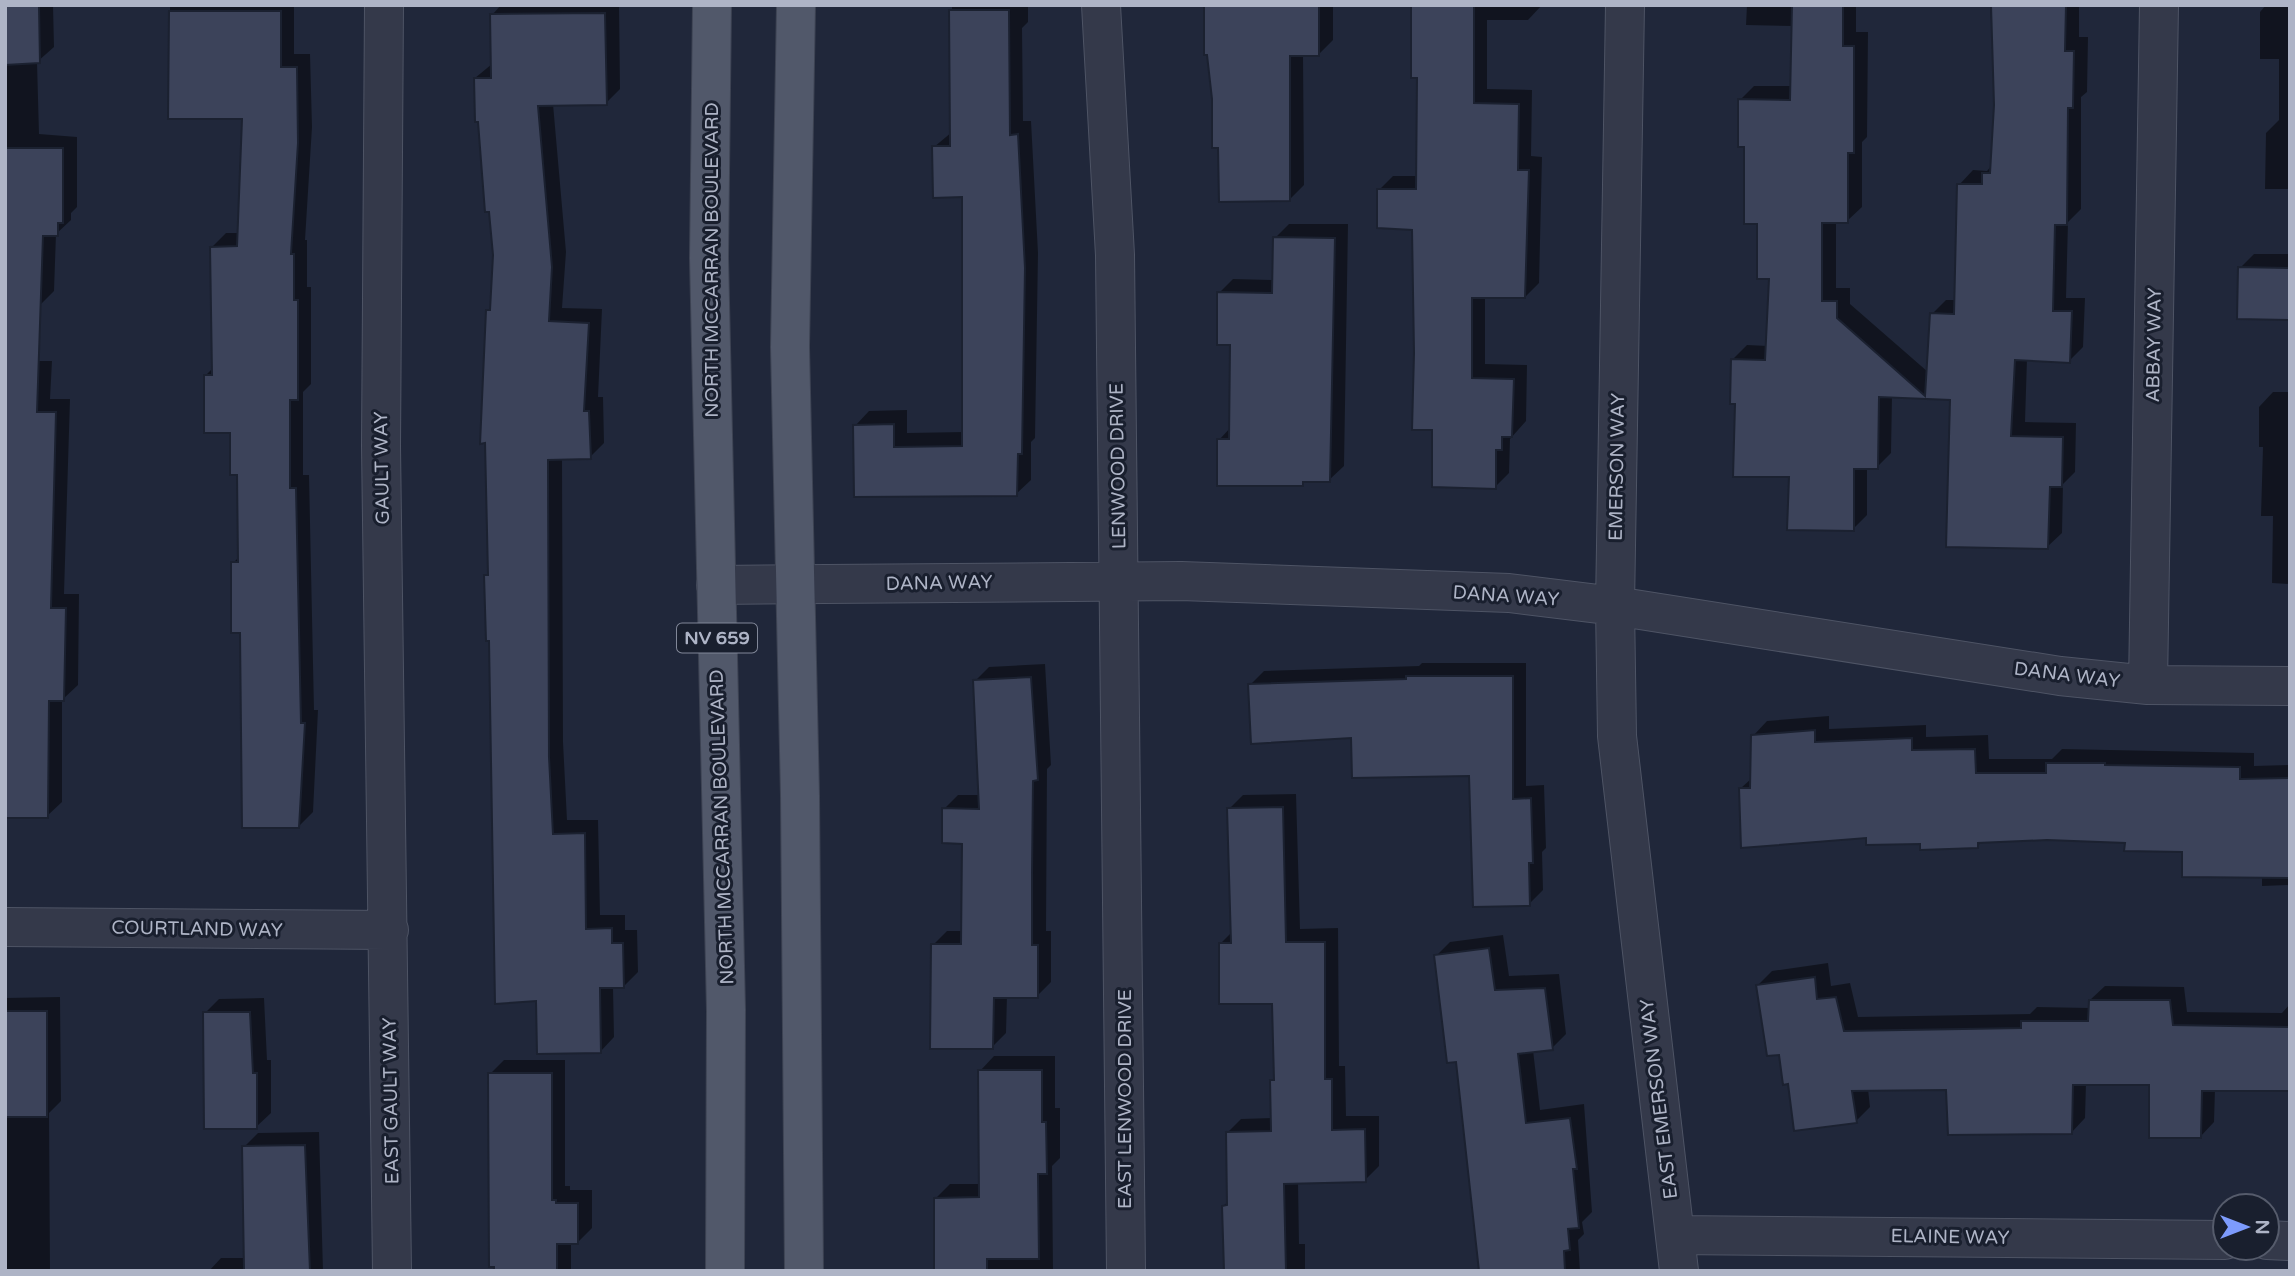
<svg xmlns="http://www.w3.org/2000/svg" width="2295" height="1276" viewBox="0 0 2295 1276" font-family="'Varela Round',sans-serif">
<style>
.shadow{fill:#0007}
.building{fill:#3c435a;stroke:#1b2130;stroke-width:2}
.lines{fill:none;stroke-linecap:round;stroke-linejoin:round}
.minor-casing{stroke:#4e5465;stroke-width:40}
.primary-casing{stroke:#3d4353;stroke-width:40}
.minor{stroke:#34394a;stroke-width:38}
.primary{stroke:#51586a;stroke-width:38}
.labels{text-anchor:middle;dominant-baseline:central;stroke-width:6;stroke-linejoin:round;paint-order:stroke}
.shield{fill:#191f2e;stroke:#818798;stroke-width:2}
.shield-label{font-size:18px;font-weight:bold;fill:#aeb4c6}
.street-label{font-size:19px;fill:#aeb4c6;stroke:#191f2e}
</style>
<rect width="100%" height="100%" fill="#20273a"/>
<!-- shadow -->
<path class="shadow" d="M5,5H53L54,47L37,62L39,134L77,137V207L71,213V220L56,234L54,291L40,305H5Z
M170,5H294V54H310L312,127L305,240H307V287H311V384L303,392V475H309L314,710H318L313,812L298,827L241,631L233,563L240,556L239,473L231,431L206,375L214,367L212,247L226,233H240L244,174L239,173L244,117H170Z
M501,5H619L620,89L606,103L553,104L566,252L562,308L602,309L598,397H603L604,443L590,457L562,458L563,742L567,820H598L600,915H625V930H637L638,972L623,987H613L614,1037L600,1052L538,999L491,639L486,576L490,572L488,310L492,306L495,255L475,78L492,64V15Z
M952,5H1028V22L1022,28L1023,121H1031L1038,253L1035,438L1031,442V480L1016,494L856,495L855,426L869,411L907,410V433L964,432V196L934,147L952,132Z
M1206,5H1333V40L1319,54H1303L1304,185L1290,199L1220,147Z
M1413,5H1542L1528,20H1487V89L1532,90L1531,156L1542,157L1539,283L1525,297H1485V364L1527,365L1526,421L1510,439L1509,473L1495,487L1416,353L1414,228L1379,190L1393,176H1418L1419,76Z
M1747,5H1856V32H1868L1867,137L1862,142V207L1847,221H1836V288H1850V304L1928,372L1932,314L1946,300H1956L1959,185L1973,170L1987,171L1992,165L1996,105L1990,5H2079V37H2088L2087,92L2081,97V209L2068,222L2066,298H2085L2083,347L2069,361L2027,359L2025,422L2076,423L2075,472L2063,484L2062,533L2047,547L1951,398L1892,396L1891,453L1877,467H1867V515L1853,529L1790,475L1737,403L1733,359L1747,345L1768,346L1771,277L1758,222L1740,100L1754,86H1792L1793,26L1746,25Z
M2266,5H2290V189H2265L2266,133L2279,120V59H2260V12Z
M1289,224H1348L1344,466L1329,480H1306L1302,485L1219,440L1231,427L1232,343L1219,293L1233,279L1274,280L1275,238Z
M2254,254H2290V318L2240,268Z
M5,361H52L50,399H70L64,594H79L78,685L62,700V802L47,816Z
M2273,392H2290V584L2272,583L2273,516H2261L2263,447H2259V407Z
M1422,663H1526V786L1544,785L1546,848L1542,852L1543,890L1529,904L1471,775L1353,736L1250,685L1264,671L1419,666Z
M1045,664L1051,765L1047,769L1046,931H1051V982L1037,996H1007L1006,1033L992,1047L933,945L947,931H963L964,842L944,809L958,795H980L975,681L989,667Z
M1829,716V729L1926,725V737L1988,735L1989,759H2052L2062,749L2254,753V766L2290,765V885L2262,886V876L2183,850L2126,841L2047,838L1982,841L1977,847L1867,837L1741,788L1752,778L1753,736L1767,721Z
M1296,794L1300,929L1338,928L1339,1066H1345L1346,1116H1379V1166L1365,1180L1298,1182L1299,1244H1305V1271H1224L1223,1206L1228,1202L1227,1133L1241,1119L1272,1118V1081L1276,1077L1273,1002L1220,944L1233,931L1229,809L1243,795Z
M1503,935L1509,976L1559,974L1566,1034L1552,1048L1533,1050L1540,1110L1584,1104L1592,1212L1582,1222L1584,1234L1578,1240L1580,1271H1481L1458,1060L1436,956L1450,942Z
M1828,963L1831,986L1850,983L1858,1017L2030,1014L2037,1007L2090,1008V1000L2105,986L2184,987L2187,1012L2282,1013L2290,1004V1090L2215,1089L2214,1122L2200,1137L2151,1083H2086L2085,1118L2071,1133L1948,1088L1868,1089L1870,1107L1856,1121L1789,1082L1758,985L1772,971Z
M60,997L61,1101L49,1113L50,1271H5V998Z
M264,998L267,1060H271V1113L256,1127L205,1013L219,999Z
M994,1056H1055V1108H1060V1158L1052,1166L1053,1271H936V1198L950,1184H981L980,1071Z
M504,1060H565V1186H570V1190H592V1228L578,1242H571V1271H493L490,1074Z
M319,1132L323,1271H209L221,1258H246L244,1147L258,1133Z"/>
<!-- building -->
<path class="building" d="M5,5H39L40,63L5,65Z
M1204,5H1319V56H1290V201L1219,202L1218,148H1212V99L1207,55H1204Z
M1411,5H1474V103L1519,104L1518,170H1529L1525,298H1472V378L1514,379L1512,437H1502V450H1496V489L1432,487V430H1412L1414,353L1412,230L1377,228V189H1416L1417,78H1411Z
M1792,5H1843V46H1854V153H1848V223H1822V301H1837V318L1925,396L1930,313L1954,314L1957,184H1982V173H1990L1994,105L1991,5H2066L2065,51H2074L2073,108H2068L2067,225H2055L2053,311H2072L2070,363L2015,360L2011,436L2063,437L2062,487H2050L2048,549L1946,547L1950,400L1879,397L1878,469H1854V531L1787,530L1789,477H1733L1735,404H1730L1731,359L1765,360L1769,279H1757V224H1744V147H1738V99L1790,100Z
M949,10H1009L1010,135L1018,134L1025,268L1022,454H1018L1017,496L854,497L853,425L894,424V447L962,446V197L933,198L932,146H950Z
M169,11H281V67H297L298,143L291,254H294V300H298V400H290V488H296L301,723H305L299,828H242L240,633H231V562H238L237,475H230V433H204V375H212L210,247L237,246L242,119H168Z
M605,13L607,105L538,106L552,267L549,321L589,323L584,411H589L591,459L548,460L549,757L553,834L585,833L586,929L612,928V943H623L624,988H600L601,1053L537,1054L536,1001L495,1004L489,641H486L484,575H488L485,443L480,444L486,310H490L493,255L489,212H485L478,122H475L474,78H491L490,14Z
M5,148H63V223H58V236H43L37,412H56L51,608H66L64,701H49L48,818H5Z
M1273,237L1335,238L1330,482H1303V486H1217V439H1229L1230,345H1217V292L1272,293Z
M2238,267L2290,268V320L2237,319Z
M1406,676H1513V799L1531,798L1533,863H1529L1530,906L1473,907L1469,776L1352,778L1351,738L1251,744L1248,684L1406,679Z
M1031,677L1038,780L1033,781L1032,874V945H1038V998H994L993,1049H930L931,944H961L962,844L942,843V808L979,809L973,680Z
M1815,730V742L1912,738V750L1975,749L1976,773H2046V763H2105V765L2240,767V779L2290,778V878L2182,877V852L2124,851L2125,843L2047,840L1978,843V848L1920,850V844L1866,845V838L1741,848L1739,788H1750L1751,735Z
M1283,807L1286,942H1325V1079H1332V1130L1365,1129L1366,1182L1284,1184L1286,1271H1224L1222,1206L1227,1205L1226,1132L1271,1131L1270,1080H1274L1272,1004H1219V943H1231L1227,808Z
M1489,948L1495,990L1545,988L1553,1050L1518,1054L1526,1123L1570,1118L1577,1169H1573L1579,1228L1568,1229L1570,1250L1564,1251L1565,1271H1479L1456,1062L1447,1063L1434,955Z
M1815,977L1817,999L1836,997L1844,1031L2021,1028V1021H2088L2089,1000H2170L2173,1025L2290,1027V1091H2202L2201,1138H2149V1085H2073L2072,1134L1948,1135L1946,1090L1852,1091L1857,1123L1794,1131L1788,1084L1783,1085L1779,1055L1767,1056L1756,985Z
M5,1011H47V1117H5Z
M203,1012H250L253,1073H257V1129H204Z
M978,1070H1042V1122H1046L1047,1174H1038L1039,1259H987V1271H934V1198L979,1197Z
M488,1073H552V1200H556V1203H578V1244H557V1271H494V1267H489Z
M305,1145L310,1271H244L242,1146Z"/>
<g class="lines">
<!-- minor casing -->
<g class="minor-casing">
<path id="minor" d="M384,5L381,446L392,1271
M1101,5L1115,255L1126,1271
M1625,5L1615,606L1617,736L1679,1271
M716,585L1181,581L1509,593L1615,606L2060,676L2148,685L2290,686
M2148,685L2159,5
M5,927L389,930
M1675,1235L2225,1240
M2267,1240L2290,1241"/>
</g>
<!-- primary casing -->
<g class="primary-casing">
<path id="primary" d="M712,5L709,258L726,1010L725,1271
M796,5L790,347L800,796L804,1271"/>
</g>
<!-- minor -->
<use href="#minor" class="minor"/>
<!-- primary -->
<use href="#primary" class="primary"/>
</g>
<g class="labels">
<!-- shield labels -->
<rect class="shield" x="677" y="623.5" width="80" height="29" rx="5"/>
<g class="shield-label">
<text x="717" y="638">NV 659</text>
</g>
<!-- street labels -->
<g class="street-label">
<text transform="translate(712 260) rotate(-90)">NORTH MCCARRAN BOULEVARD</text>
<text transform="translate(2154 345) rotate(-89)">ABBAY WAY</text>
<text transform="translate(1118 466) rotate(-91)">LENWOOD DRIVE</text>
<text transform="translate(1617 467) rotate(-89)">EMERSON WAY</text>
<text transform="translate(382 468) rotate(-91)">GAULT WAY</text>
<text transform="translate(939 583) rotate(-1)">DANA WAY</text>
<text transform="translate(1506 596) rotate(4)">DANA WAY</text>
<text transform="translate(2067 675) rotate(7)">DANA WAY</text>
<text transform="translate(722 827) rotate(-92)">NORTH MCCARRAN BOULEVARD</text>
<text transform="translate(197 929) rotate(1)">COURTLAND WAY</text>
<text transform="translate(1125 1099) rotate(-90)">EAST LENWOOD DRIVE</text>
<text transform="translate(1659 1099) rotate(-97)">EAST EMERSON WAY</text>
<text transform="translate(391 1101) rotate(-91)">EAST GAULT WAY</text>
<text transform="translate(1950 1237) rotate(1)">ELAINE WAY</text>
</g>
</g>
<!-- border -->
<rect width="2295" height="1276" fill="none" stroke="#aeb4c6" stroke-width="14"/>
<!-- north arrow -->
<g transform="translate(2246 1227) rotate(90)"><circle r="33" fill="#191f2e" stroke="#555b6b" stroke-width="2"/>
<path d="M0-5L12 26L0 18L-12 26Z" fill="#7d9bfd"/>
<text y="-10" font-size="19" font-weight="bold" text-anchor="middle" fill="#aeb4c6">N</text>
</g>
</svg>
